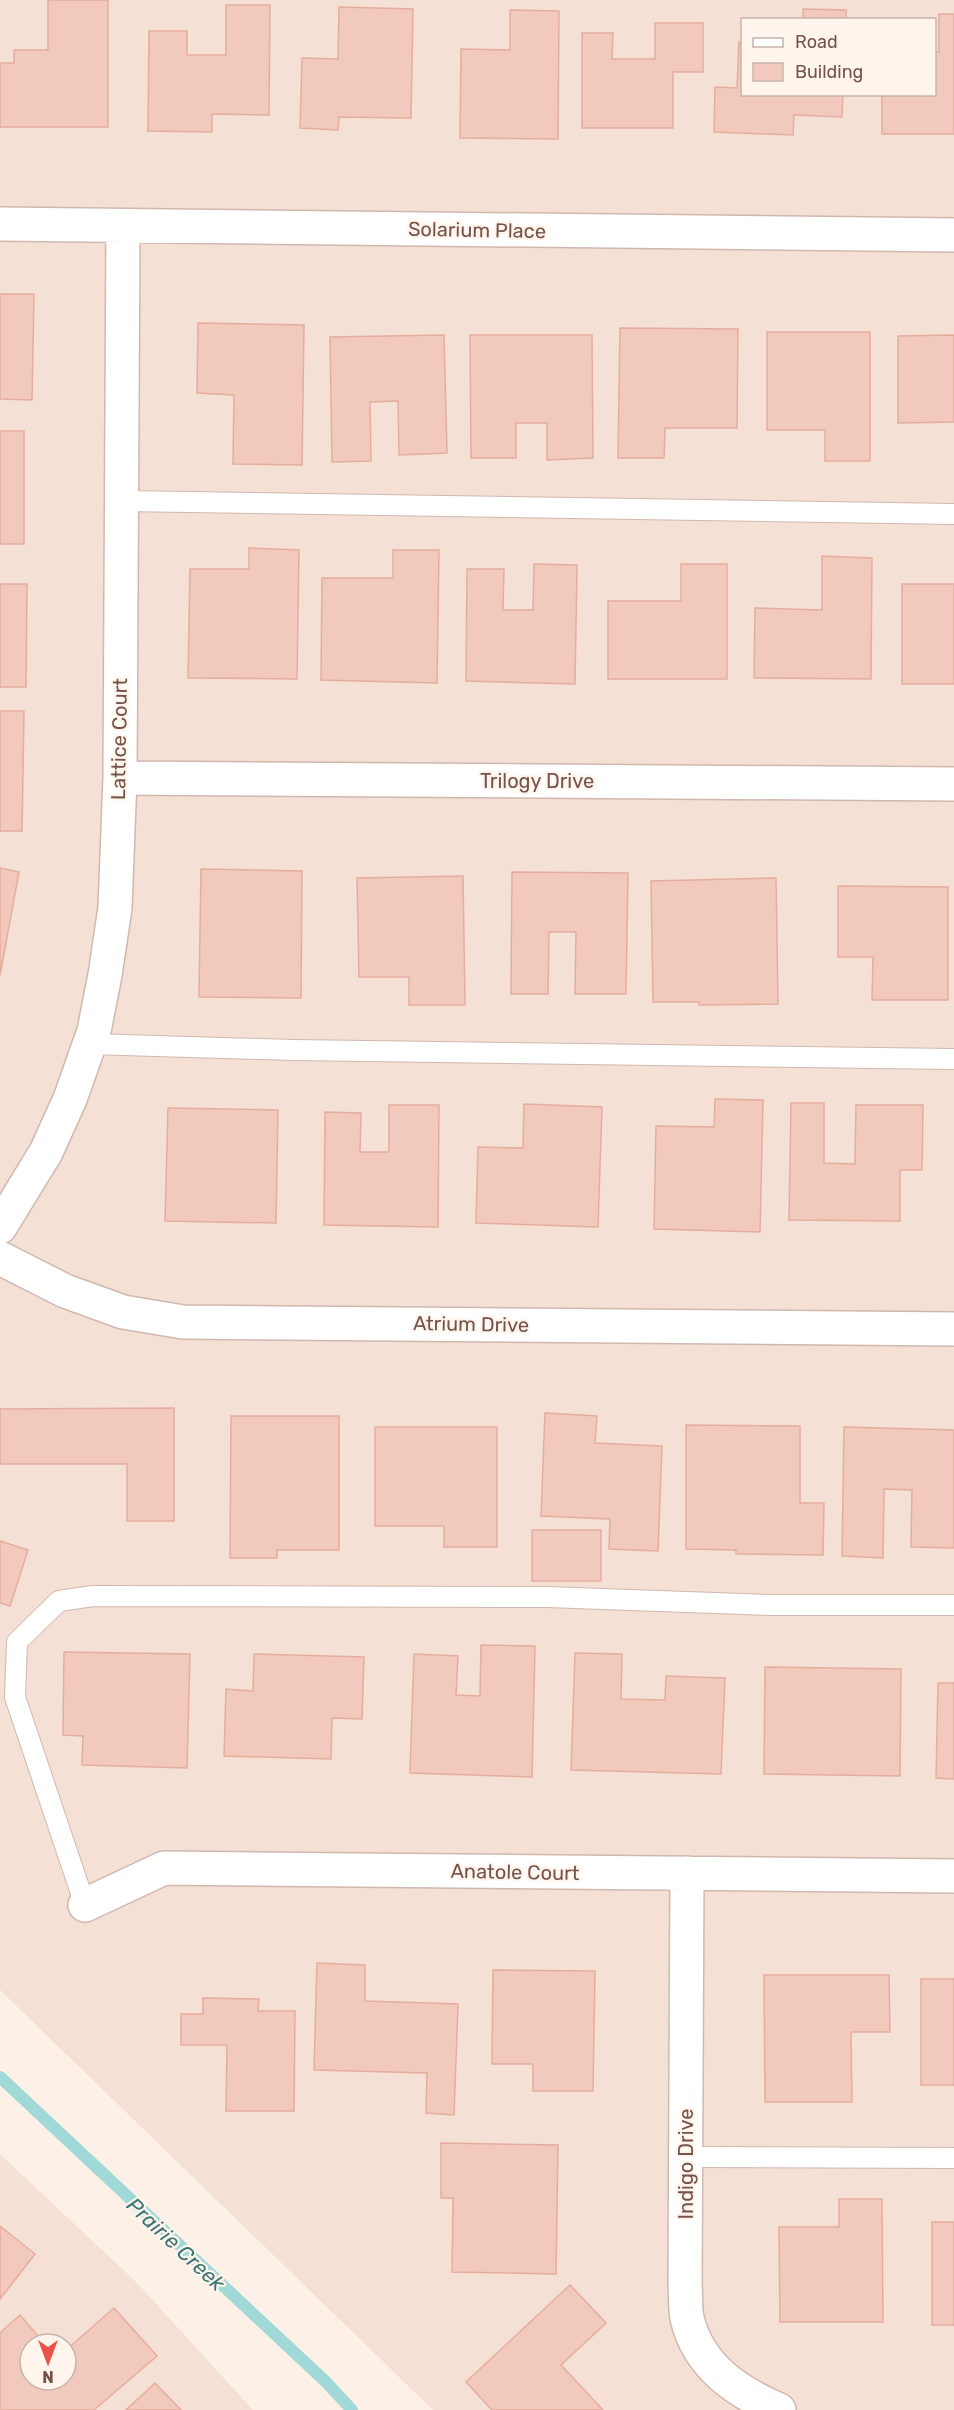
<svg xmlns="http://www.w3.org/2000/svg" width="954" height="2410" viewBox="0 0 954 2410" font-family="Rubik,sans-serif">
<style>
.residential{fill:#f4e0d4;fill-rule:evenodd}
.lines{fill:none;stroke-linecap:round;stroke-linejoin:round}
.stream{stroke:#a0d9d8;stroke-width:12}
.building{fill:#f2cabd;stroke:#e5ad9d;stroke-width:1.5}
.lane-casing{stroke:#d1b8ae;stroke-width:22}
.street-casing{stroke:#d1b8ae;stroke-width:36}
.lane{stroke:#fff;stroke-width:20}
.street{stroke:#fff;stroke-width:33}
.labels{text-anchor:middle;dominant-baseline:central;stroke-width:4.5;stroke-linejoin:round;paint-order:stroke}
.street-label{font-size:20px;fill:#76534a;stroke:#fff5ec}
.water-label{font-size:21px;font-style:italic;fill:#3a7474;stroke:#fff5ec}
</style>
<rect width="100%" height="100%" fill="#fdf0e6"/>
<!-- residential -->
<path class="residential" d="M0,0H954V2410H433L0,1990ZM742,20H934V94H742Z
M0,2154L136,2282L253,2410H0ZM30,2344H66V2380H30Z"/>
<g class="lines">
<!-- stream -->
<path class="stream" d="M0,2077L326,2382L352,2410"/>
</g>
<!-- building -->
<path class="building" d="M48,0H108V127H0V63H14V50H48Z
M226,5H270L269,115L212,114V132L148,131L149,31H187V55H226Z
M339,7L413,9L411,118L339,117L338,130L300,128L302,58L338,59Z
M803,9L846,10V20H803Z
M510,10L559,11L558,139L460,138L461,49L510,50Z
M939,14H954V134H882V94H934V52H939Z
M655,23H703V72H673V128H582V33H613L612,59H655Z
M739,42H742V94H843L842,117L794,115L793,135L714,132L715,87L737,88Z
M0,294H34L32,400L0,399Z
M198,323L304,325L302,465L233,464L234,395L197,393Z
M620,328L738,329L737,428H665L664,458H618Z
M767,332H870V461H825V430H767Z
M444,335L447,453L399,455L398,401L370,402L371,461L332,462L330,337Z
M470,335H592L593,458L547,460V423H516V458H471Z
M954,335V422L898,423V336Z
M0,431H24V544H0Z
M249,548L299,550L297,679L188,678L190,569H249Z
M393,550H439L437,683L321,680L322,578H393Z
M822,556L872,558L871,679L754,678L755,608L822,610Z
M534,564L577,565L575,684L466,681L467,569H504L503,610H533Z
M681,564H727V679H608V601H681Z
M0,584H27L26,687H0Z
M902,584H954V684H902Z
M0,711H24L22,831H0Z
M0,868L19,872L0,975Z
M201,869L302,871L301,998L199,997Z
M512,872L628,873L626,994H575L576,932H549L548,994H511Z
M463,876L465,1005H409V977H359L357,878Z
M776,878L778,1004L699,1005V1002H653L651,881Z
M838,886L948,887V1000H872L873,957H838Z
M715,1099L763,1100L760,1232L654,1229L656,1126L714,1127Z
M791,1103H824V1163L855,1164L856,1105H923L922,1170H900V1221L789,1220Z
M524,1104L602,1107L598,1227L476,1223L478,1147L523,1148Z
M389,1105H439L438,1227L324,1225L325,1112L361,1113L360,1152H389Z
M168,1108L278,1110L276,1223L165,1221Z
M174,1408V1521H127V1464H0V1409Z
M545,1413L597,1416L595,1443L662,1446L658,1551L609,1549L610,1519L541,1516Z
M231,1416H339V1550H277V1558H230Z
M686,1425L800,1426V1503H824L823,1555L736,1554V1550L686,1549Z
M375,1427H497V1547H444V1526H375Z
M844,1427L954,1430V1548L911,1547L912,1490L884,1489L883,1558L842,1556Z
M532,1530H601V1581H532Z
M0,1541L28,1550L10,1606L0,1603Z
M481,1645L535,1646L532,1777L410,1773L414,1654L458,1656L456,1695L480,1696Z
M64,1652L190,1654L187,1768L82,1765L83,1736L63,1735Z
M575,1653L622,1654L621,1699L665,1700L666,1676L725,1678L721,1774L571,1770Z
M254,1654L364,1657L362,1719L332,1718L331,1759L224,1756L226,1689L253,1691Z
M765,1667L901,1669L900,1776L764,1774Z
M938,1683H954V1779L936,1778Z
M317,1963L365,1965V2001L458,2004L454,2115L426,2113L427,2073L314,2070Z
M493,1970L595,1971L593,2091H533V2064H492Z
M764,1975H889L890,2032H851L852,2102H765Z
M921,1979H954V2085H921Z
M203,1998L259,1999L258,2011H295L294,2111H226L227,2045H181V2014H203Z
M441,2143L558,2145L556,2274L452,2272L453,2198H441Z
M839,2199H882L883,2322H780L779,2227H839Z
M932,2222H954V2325H932Z
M0,2226L35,2254L0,2299Z
M570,2285L606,2323L561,2365L603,2410H492L466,2382Z
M114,2308L157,2356L94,2410H0V2333L20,2315L45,2344H30V2380H66V2350Z
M155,2383L181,2410H126Z"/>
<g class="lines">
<!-- lane casing -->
<g class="lane-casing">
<path id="lane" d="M121,501L954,514
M90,1044L293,1050L954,1059
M85,1905L15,1697L17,1642L59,1601L93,1596L547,1597L770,1605H954
M686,2157L954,2158"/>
</g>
<!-- street casing -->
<g class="street-casing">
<path id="street" d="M0,224L954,235
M120,778L954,784
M0,1227L46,1152L70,1099L94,1031L105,975L115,908L120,778L123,226
M0,1258L65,1291L123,1312L183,1322L954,1329
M687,1873L685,2285C686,2296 685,2308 687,2318C698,2366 737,2392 779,2410
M85,1905L164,1868L954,1876"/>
</g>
<!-- lane -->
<use href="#lane" class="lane"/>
<!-- street -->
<use href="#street" class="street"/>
</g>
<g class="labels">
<!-- street labels -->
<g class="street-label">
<text transform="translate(477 230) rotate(1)">Solarium Place</text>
<text transform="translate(119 739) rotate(-89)">Lattice Court</text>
<text x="537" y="781">Trilogy Drive</text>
<text transform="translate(471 1324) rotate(1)">Atrium Drive</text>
<text transform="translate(515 1872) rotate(1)">Anatole Court</text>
<text transform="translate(686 2164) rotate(-90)">Indigo Drive</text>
</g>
<!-- water labels -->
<g class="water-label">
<text transform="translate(176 2244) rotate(43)">Prairie Creek</text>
</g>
</g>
<!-- legend -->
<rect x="741" y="18" width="195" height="78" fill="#fff5ec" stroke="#c8b4ab" stroke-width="1.5"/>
<rect x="753" y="38" width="30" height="9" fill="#ffffff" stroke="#c8b4ab" stroke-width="1.5"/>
<text x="795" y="48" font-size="18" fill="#76534a">Road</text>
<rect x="753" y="63" width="30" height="18" fill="#f2cabd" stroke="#c8b4ab" stroke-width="1.5"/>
<text x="795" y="78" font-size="18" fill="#76534a">Building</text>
<!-- north arrow -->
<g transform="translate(48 2362) rotate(180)"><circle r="28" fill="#fff5ec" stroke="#c8b4ab" stroke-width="1.5"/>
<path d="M0-4.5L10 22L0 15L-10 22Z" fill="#e85349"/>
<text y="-9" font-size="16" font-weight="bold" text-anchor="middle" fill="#76534a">N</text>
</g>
</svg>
